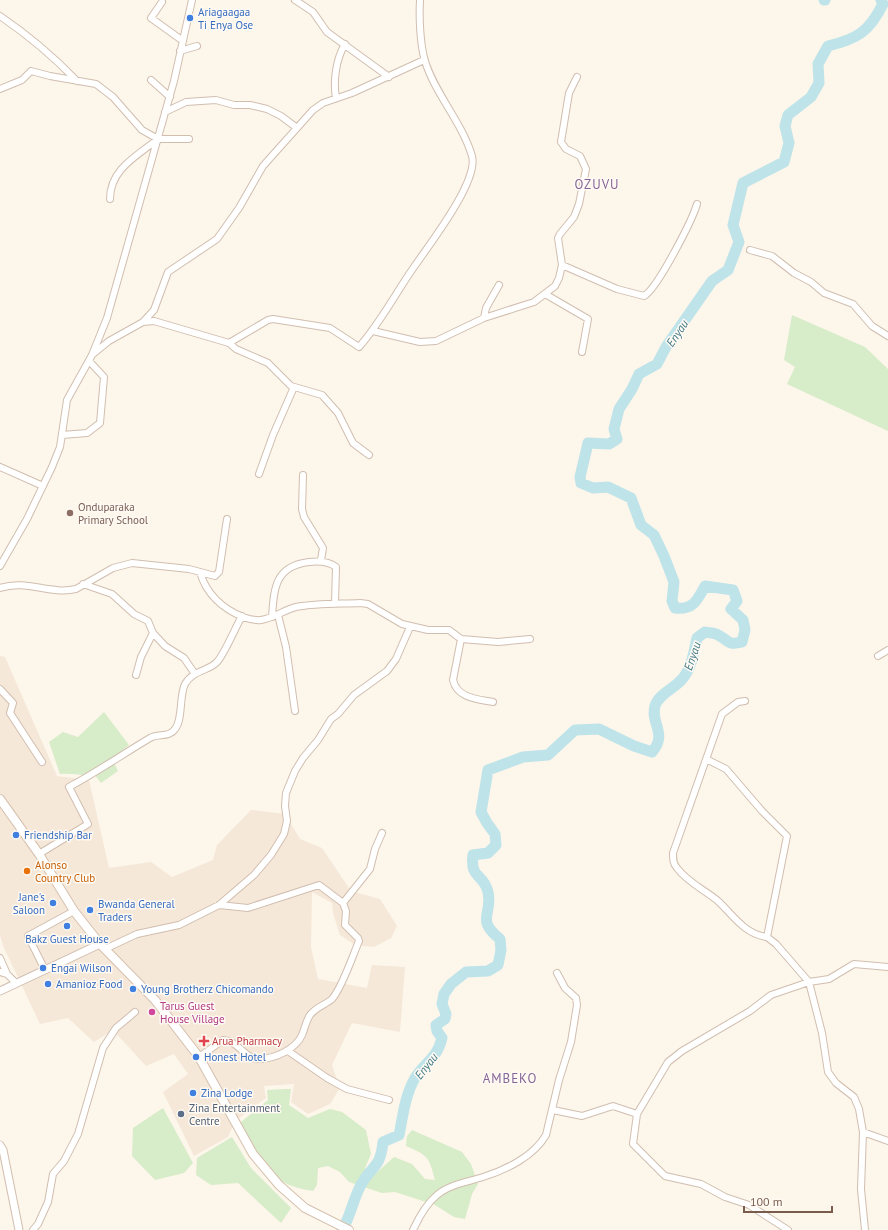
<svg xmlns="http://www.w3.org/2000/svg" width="888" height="1230" viewBox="0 0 888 1230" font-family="'PT Sans',sans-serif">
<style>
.residential{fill:#f5e8d9}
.green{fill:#d7ecc8}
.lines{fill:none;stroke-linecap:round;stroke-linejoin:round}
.river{stroke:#bee3e9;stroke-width:11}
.minor-casing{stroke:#d1beaf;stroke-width:8}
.tertiary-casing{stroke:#d1beaf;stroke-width:9}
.secondary-casing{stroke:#d6c0af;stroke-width:10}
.minor{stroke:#fff;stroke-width:6}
.tertiary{stroke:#fff;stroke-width:7}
.secondary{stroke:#fff;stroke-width:8}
.shop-dot{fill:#3f7fe0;stroke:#fffaf3;stroke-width:1.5}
.education-dot{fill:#8d6e63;stroke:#fffaf3;stroke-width:1.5}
.food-dot{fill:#e8710a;stroke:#fffaf3;stroke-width:1.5}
.hotel-dot{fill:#d1479c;stroke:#fffaf3;stroke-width:1.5}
.health-dot{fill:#e0444e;stroke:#fffaf3;stroke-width:1.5}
.service-dot{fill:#5c6f8a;stroke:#fffaf3;stroke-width:1.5}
.labels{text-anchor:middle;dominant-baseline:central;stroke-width:3;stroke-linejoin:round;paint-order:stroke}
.shop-label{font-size:11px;fill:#366cbe;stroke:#fffaf3;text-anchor:start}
.education-label{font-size:11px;fill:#785e54;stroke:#fffaf3;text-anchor:start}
.food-label{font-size:11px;fill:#c56008;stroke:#fffaf3;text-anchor:start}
.hotel-label{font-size:11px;fill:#b23c85;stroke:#fffaf3;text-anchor:start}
.health-label{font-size:11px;fill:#be3a42;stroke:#fffaf3;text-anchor:start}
.service-label{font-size:11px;fill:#4e5e75;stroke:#fffaf3;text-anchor:start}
.water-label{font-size:12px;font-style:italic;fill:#427b87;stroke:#fffaf3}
.quarter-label{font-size:13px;letter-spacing:1px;fill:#856596;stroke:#fffaf3}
</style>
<rect width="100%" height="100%" fill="#fdf6eb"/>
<!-- residential -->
<path class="residential" d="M0,656L5,657L57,776L89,780L109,868L151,862L172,877L213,860L217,845L251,810L285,814L300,839L322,848L351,891L380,899L397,926L391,938L374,947L355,945L340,935L333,913L332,903L312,892L311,947L318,979L367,988L372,965L405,967L400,1032L352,1023L332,1065L340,1088L330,1104L308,1114L291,1102L294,1084L264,1086L266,1098L235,1121L228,1137L194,1156L163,1092L188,1074L174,1054L146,1066L113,1030L94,1042L68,1018L40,1024L4,948L0,936Z"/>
<!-- green -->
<path class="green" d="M792,315L865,347L888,369V431L787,384L795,367L784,360Z
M104,712L129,745L112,759L118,771L101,783L95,775C82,776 73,773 60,774L49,742L63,732L78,737Z
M286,1089H291L289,1105L308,1118L330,1109L342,1112L366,1130L371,1154L365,1168L373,1176L394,1157L412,1164L425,1179L435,1180C429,1156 427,1155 406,1146L407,1136L412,1130L462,1152L471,1164L478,1184L472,1194L465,1219L454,1217L435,1205L395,1192L382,1193L349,1182L340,1172L328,1166L318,1168L317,1185L313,1191C280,1186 269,1175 253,1147C248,1139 243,1132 241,1122L268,1100L267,1090Z
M163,1108L193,1163L184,1173L155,1180L132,1156L133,1128Z
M232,1137L251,1168L291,1208L281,1223L238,1183L211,1185L196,1175L197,1158Z"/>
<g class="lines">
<!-- river -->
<path class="river" d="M824,0H825
M342,1230C351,1216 353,1198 362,1183C373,1164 380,1169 383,1142L399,1135C403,1116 405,1095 415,1078C425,1062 437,1059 442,1038L437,1031L436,1025L445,1019L446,1014L442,1004L444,994L451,984L466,972L488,971L498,965L501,950L500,939C475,919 493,915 488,892C483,872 470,880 473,855L488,853L496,845L495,834L487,823L481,812L488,770L523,757L548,755L575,730L599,729L634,746L652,752C668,734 650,723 655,706C659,693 676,688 683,678C692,667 694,651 697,638L705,632C709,633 715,633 718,635C729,640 727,646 742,642L745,630L743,620L731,609L737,601L733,590L705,586C697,601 693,610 675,608L672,601L674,582L664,556L654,535L641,525L631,498L608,487L593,488L581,483L580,477L588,443L609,444L617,439L614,429L619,409L632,389L639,374L657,364L666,347L712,281L728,270L739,242L733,225L743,183L784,162L789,143L785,126L788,115L811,97L819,83L818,64L828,46C857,39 869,32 883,4L881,0"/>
<!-- minor casing -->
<g class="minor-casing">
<path id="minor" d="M295,0L313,12L327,32L389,77
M162,2L151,18L183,41
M0,16C28,35 53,56 77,81
M180,51L197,46
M151,80L170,97
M0,89L22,80L31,71L50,76L96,84L113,97L142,130L158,139H189
M336,98C333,81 336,59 345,44
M165,112L186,102L216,100L234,105H250L267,109L281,116L297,128
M110,199C110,169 137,156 158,139
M750,250L772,256L794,273L811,282L824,293L853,304L872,326L888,336
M562,265L617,289L644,296C657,289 692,221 697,204
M545,294L588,319L582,352
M484,318L486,308L499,285
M143,322L154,321L229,343L236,349L268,363L291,386L322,395L338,413L353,443L369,455
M373,331L420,342L436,341L484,318L534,302L555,286L559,278L562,265L558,238L560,234L574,217L579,204L586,169L580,156L566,149L561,142L569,93L577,77
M229,343L268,320L273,319L330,328L359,347C381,322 395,294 414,267C429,245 479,181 472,156C462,122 435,94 425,61C420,44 419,17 420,0
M93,354L109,341L143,322L154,310L168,272L217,239L239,208L263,166L313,110L323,103L352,93L424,60
M62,435L87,433L100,423L104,377L89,361
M0,467L43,486
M259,474L273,435L294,387
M303,475L302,509L304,517L323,548L321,560
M0,566L27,519L52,467L60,447L67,400L92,355L107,318L174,81L192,0
M200,572C206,594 223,609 243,617C249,619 255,621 261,620C274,618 284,610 296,607C317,603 339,604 360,603L368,604L402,624L428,630H449L461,639L498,642L530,639
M83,584L112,594L134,614L148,621L153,633L165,646L184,658L195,674
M0,588C26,579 50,595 76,589L113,568L132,563L189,569L215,576L219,572L227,519
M278,615L286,647L295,711
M272,617C274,588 275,566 309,562C319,561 328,561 336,567L335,603
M461,639L453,680C457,698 477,699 493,702
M878,656L888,650
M136,675L141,657L153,633
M0,689L13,703L10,713L42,762
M745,701L738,702L722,714L673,853C673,859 673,864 677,868C687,882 705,890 718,901C733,915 744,934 767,937
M706,759L726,769L762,811L787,836L767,937L776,944L809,982L829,979L854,964L888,967
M39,854L88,824L69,787C97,772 123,754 150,738C158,733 169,738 175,729C183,720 179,696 185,684C193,670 209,671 217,662C225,653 235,628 242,616
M219,905L248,908L319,885L343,903
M105,949L137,934L179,925L219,905L254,875L271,855L284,834L287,821L285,806L286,793L295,771L303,758L318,740L331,719L338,714L354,695L387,671L396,659L410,627
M0,958L7,974
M45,970L28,936L74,911
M0,972L7,974L16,983
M288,1051L327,1078L347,1089L389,1100
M199,1057L223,1040C238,1040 244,1059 259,1059C275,1059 296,1049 302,1035C305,1028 306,1021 310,1015C316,1007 325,1005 332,999C342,988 353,955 359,941L358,938L345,925L346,911L343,903L370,869L375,849L382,833
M553,1110L582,1116L613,1106L637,1114L668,1062L682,1051L750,1011L771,995L809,982L822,1033L828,1072L836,1083L854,1097L859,1109L863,1132L861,1189L865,1230
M637,1114L633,1144L665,1176L701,1184L725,1197L749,1205L788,1230
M863,1132L888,1141
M33,1230L38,1224L48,1202L53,1174L64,1161L78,1134L103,1048L116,1028L135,1012
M413,1230C419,1217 426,1204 437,1195C450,1184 468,1182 483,1177C506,1170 534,1156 546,1135L559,1080L571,1042L577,1005L576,998L565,988L557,973"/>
</g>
<!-- tertiary casing -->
<g class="tertiary-casing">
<path id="tertiary" d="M0,991L100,944
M0,1145L3,1150L19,1230"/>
</g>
<!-- secondary casing -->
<g class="secondary-casing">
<path id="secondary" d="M0,799L39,854L74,911L100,944L155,1000L199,1057L253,1154L279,1185L305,1208L349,1230"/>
</g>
<!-- minor -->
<use href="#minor" class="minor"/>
<!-- tertiary -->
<use href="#tertiary" class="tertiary"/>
<!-- secondary -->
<use href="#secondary" class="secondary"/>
</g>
<!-- markers -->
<g class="shop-dot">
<circle cx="190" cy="18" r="4"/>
<circle cx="16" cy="835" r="4"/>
<circle cx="53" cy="903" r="4"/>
<circle cx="90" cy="910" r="4"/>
<circle cx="67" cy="926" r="4"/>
<circle cx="43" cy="968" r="4"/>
<circle cx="48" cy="984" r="4"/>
<circle cx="133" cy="989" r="4"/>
<circle cx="196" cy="1057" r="4"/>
<circle cx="193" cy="1093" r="4"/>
</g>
<circle class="education-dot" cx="70" cy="513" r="4"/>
<circle class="food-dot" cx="27" cy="871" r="4"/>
<circle class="hotel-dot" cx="152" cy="1012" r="4"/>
<path class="health-dot" d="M202 1035h4v4h4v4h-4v4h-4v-4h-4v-4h4z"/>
<circle class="service-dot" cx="181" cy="1114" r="4"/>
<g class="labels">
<!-- shop labels -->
<g class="shop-label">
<text x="198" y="12">Ariagaagaa<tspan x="198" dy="13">Ti Enya Ose</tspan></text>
<text x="24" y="835">Friendship Bar</text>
<text x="45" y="897" text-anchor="end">Jane's<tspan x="45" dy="13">Saloon</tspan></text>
<text x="98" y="904">Bwanda General<tspan x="98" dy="13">Traders</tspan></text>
<text x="67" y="939" text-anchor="middle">Bakz Guest House</text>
<text x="51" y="968">Engai Wilson</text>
<text x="56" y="984">Amanioz Food</text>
<text x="141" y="989">Young Brotherz Chicomando</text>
<text x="204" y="1057">Honest Hotel</text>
<text x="201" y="1093">Zina Lodge</text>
</g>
<!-- education labels -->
<g class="education-label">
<text x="78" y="507">Onduparaka<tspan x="78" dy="13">Primary School</tspan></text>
</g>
<!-- food labels -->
<g class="food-label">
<text x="35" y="865">Alonso<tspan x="35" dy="13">Country Club</tspan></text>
</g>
<!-- hotel labels -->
<g class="hotel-label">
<text x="160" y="1006">Tarus Guest<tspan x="160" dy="13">House Village</tspan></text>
</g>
<!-- health labels -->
<g class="health-label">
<text x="212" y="1041">Arua Pharmacy</text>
</g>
<!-- service labels -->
<g class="service-label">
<text x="189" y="1108">Zina Entertainment<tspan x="189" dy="13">Centre</tspan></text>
</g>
<!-- water labels -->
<g class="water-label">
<text transform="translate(677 333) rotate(-56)">Enyau</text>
<text transform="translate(692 656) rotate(-71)">Enyau</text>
<text transform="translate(426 1066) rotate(-52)">Enyau</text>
</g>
<!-- quarter labels -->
<g class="quarter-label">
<text x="597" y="184">OZUVU</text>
<text x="510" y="1078">AMBEKO</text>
</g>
</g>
<!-- scale -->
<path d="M744 1206v6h88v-6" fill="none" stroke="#7a5c4c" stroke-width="2"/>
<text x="750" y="1206" font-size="12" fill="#7a5c4c" stroke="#fffaf3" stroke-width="3" paint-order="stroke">100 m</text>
</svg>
